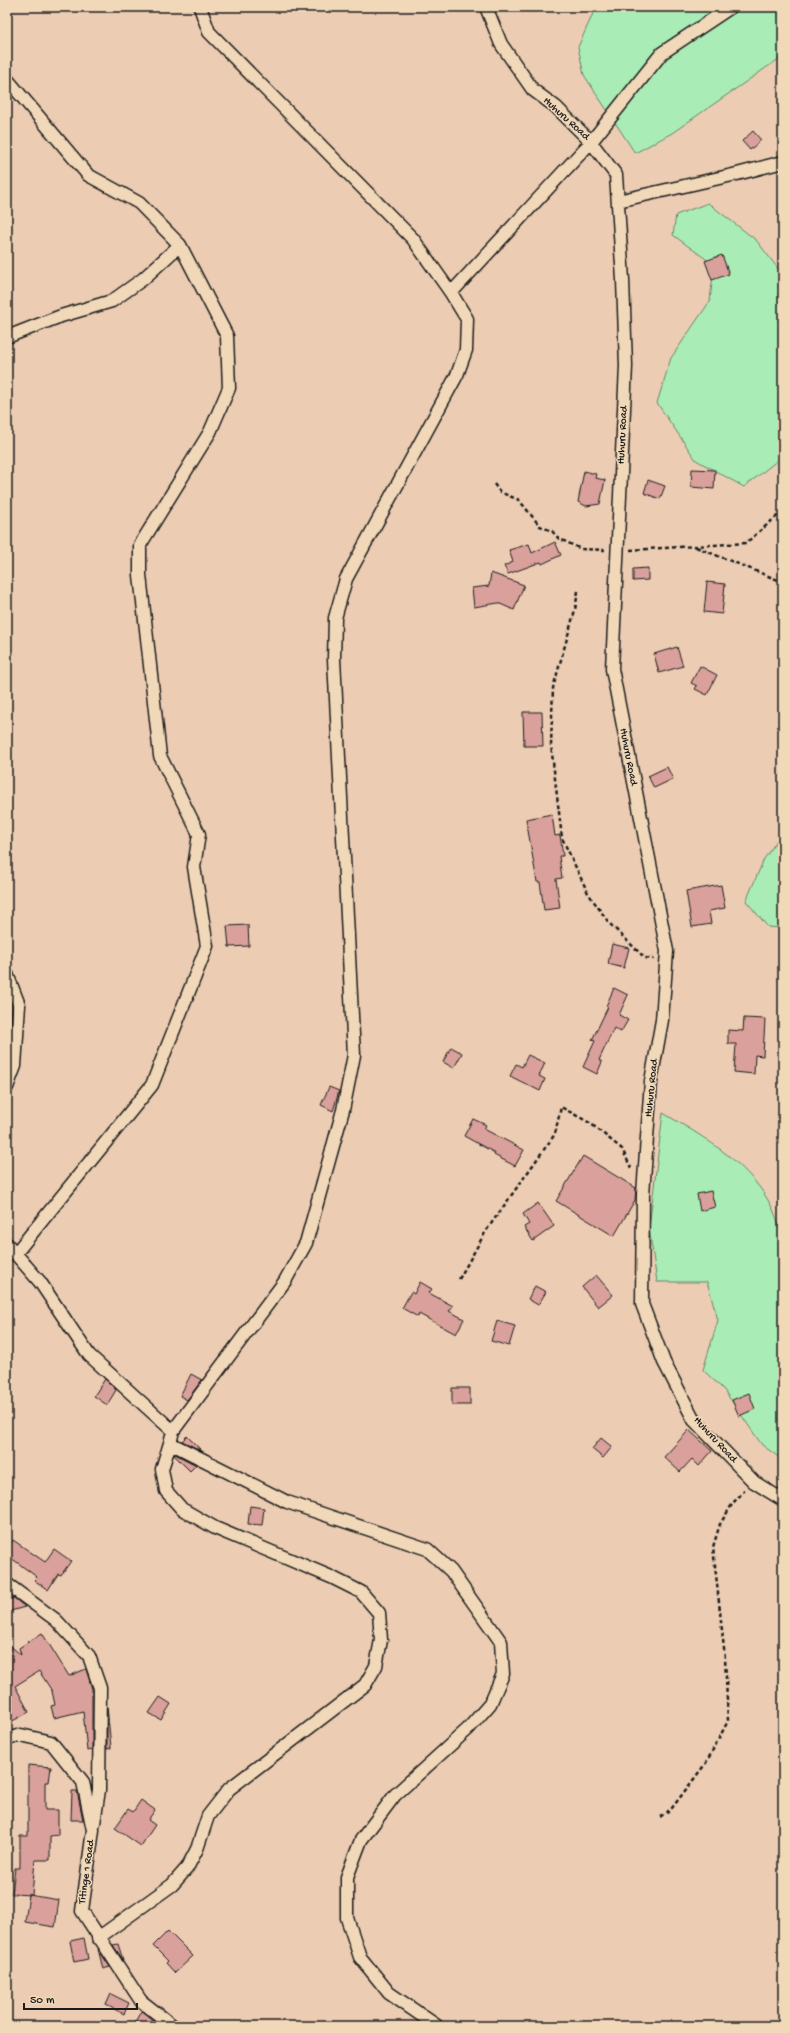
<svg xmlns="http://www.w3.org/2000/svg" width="790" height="2033" viewBox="0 0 790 2033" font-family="'Gochi Hand',sans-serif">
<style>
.green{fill:#aaecb6;stroke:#638469}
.building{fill:#daa09b;stroke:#1c1c1c}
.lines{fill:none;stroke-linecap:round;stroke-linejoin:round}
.minor-casing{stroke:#1c1c1c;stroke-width:15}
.path{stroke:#1c1c1c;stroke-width:2.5;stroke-dasharray:4 3;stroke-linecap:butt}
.minor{stroke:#f1d8b9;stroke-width:12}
.labels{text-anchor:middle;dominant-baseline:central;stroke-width:3;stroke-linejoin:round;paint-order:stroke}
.street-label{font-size:11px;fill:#1c1c1c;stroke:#f1d8b9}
</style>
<rect width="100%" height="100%" fill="#eccdb3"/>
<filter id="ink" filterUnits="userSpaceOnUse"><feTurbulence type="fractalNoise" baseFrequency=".025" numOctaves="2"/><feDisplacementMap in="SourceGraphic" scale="8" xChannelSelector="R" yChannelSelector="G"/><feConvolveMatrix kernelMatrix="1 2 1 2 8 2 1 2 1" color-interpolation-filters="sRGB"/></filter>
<g filter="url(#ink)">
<!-- green -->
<path class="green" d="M596,7H783V56L672,133L635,153L584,75L578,47Z
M708,203L756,240L783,275V456L744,487L696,460L657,403L671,358L710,301L714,265L673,235L676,215Z
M783,832V928L768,927L746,901L764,859Z
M663,1113C716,1144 773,1177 783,1243V1460L762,1445L724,1390L703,1370L718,1320L707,1282H657L649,1228Z"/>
<!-- building -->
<path class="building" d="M753,131L761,140L750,150L742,141Z
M722,255L729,274L712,280L705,261Z
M692,469L715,470L714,489L691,487Z
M584,471L596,474L595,478L605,480L600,504L586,506L578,502Z
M648,480L665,486L660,499L644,493Z
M555,542L561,555L542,564L541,562L508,574L504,566L513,562L509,550L529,544L532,553Z
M648,568V580L633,581V569Z
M491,573L524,585L514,610L498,603L474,607L472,588L489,586Z
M707,582L725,584L722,614L704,612Z
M677,647L683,666L659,673L654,654Z
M700,666L717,675L707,695L695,689L697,686L691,683Z
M523,712H542L543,746H524Z
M667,767L673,779L654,788L648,776Z
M552,814L555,836L560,835L563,856H559L562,878L556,879L560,908L544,910L540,882H537L526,819Z
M721,885L725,908L709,911L711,924L692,927L686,891Z
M248,925L249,946L229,947L227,926Z
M612,944L629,948L624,968L608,964Z
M614,988L628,995L619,1015L628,1020L621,1032L614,1028L599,1060L602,1062L597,1074L583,1067L595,1041L592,1040L608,1007L606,1006Z
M744,1018L765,1019L763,1056L755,1055L754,1074L734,1072L736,1044H728V1030L743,1031Z
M451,1047L462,1053L454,1068L443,1062Z
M528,1055L545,1063L539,1076L545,1079L540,1091L510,1076L516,1064L522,1067Z
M329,1087L339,1091L333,1111L321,1105Z
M473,1119L486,1125L484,1129L524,1150L515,1166L494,1155L495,1153L464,1136Z
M583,1156L636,1188L635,1200L614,1236L556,1201Z
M711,1191L715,1207L700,1211L697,1194Z
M538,1203L554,1226L533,1241L524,1227L529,1224L523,1214Z
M596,1275L613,1295L598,1307L582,1287Z
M420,1282L432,1289L429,1293L453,1306L449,1311L464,1319L456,1334L419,1314L418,1317L402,1308L411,1292L414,1294Z
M535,1286L546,1292L538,1305L528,1299Z
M497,1321L515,1326L509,1346L491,1341Z
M191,1374L202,1380L187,1400L180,1396Z
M105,1379L116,1390L107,1405L94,1396Z
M452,1388H470V1405H452Z
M749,1393L755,1409L739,1416L732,1400Z
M689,1430L712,1451L699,1466L692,1459L680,1472L664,1457Z
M187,1436L202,1451L182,1441Z
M601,1438L612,1447L603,1458L592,1449Z
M175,1454L196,1465L190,1471L174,1455Z
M250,1506L264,1508L262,1525L248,1524Z
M13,1540L45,1562L54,1549L71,1561L61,1575L58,1574L48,1590L34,1580L37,1577L7,1555V1549Z
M14,1598L25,1607L7,1612V1600Z
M42,1633L69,1676L86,1669L92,1689V1750L87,1751L83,1711L54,1718L51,1706L55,1705L52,1691L39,1671L15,1686L29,1712L7,1724V1643L21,1655L19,1648Z
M160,1697L171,1704L161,1720L149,1713Z
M107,1706L111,1748L107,1749Z
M28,1765L51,1767L49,1782H45V1810H58V1835L50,1836V1860H35L32,1895L12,1894L15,1868H20V1836H28Z
M72,1791H77L83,1820H71Z
M141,1800L155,1810L148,1820L155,1825L141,1846L115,1828L128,1809L133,1812Z
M29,1895L59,1900L55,1927L25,1922Z
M168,1931L193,1956L175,1973L166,1963L168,1961L153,1946Z
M84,1938L88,1959L74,1962L70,1941Z
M118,1944L123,1960L113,1945Z
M98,1949L110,1967L103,1969Z
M111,1994L129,2003L124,2014L106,2005Z
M141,2011L161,2026H144L135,2022Z"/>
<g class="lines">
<!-- minor casing -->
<g class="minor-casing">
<path id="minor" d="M200,7L209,32L413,239L451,293
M486,7L501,44L533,90L556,107L591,142L616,175L623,280L626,366L612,669L667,951L662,1020L651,1081L643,1194L642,1304L664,1362L694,1420L754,1482L783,1500
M7,79L88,175L139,203L180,245L227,336L229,388L210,432L140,545V575L160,756L199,834L194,867L207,946L152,1085L15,1254
M618,201L737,174L783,162
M7,337L61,316L112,301L143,279L180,245
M7,974L19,1005L15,1066L7,1087
M7,1244L40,1282L89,1355L173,1431L285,1281L306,1243L343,1110L354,1055L334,659L335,618L346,579L457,375L466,350L467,319L451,293L591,142L662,53L731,7
M173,1431L170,1443L287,1502L427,1549L451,1571L501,1642L503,1674L490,1704L468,1729L395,1795L361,1840L347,1877V1918L360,1957L389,1993L437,2026
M7,1584L56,1620L89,1656L100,1688L99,1790L94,1823
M7,1739L21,1735L51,1742L83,1782L93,1830L82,1911L141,2001L173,2026
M98,1938L172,1885L187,1868L197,1849L208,1816L229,1789L365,1685L376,1666L381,1640L379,1613L361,1592L331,1577L215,1528L182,1509L166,1491L162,1469L170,1443"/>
</g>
<!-- path -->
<path class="path" d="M494,484L500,492L519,500L540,526L552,531L558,538L581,549L605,550
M696,547L783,582
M630,550L746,543L783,511
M578,591L575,610L553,688L551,745L562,838L588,893L609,923L645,958L654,959
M459,1279L486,1231L555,1134L561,1107L590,1123L622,1149L631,1168
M660,1817L672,1808L706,1763L728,1721L725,1658L713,1547L720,1524L733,1503L745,1490"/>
<!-- minor -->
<use href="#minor" class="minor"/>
</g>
</g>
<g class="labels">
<!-- street labels -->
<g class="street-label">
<text transform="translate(566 119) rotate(42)">Huhuru Road</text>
<text transform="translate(623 435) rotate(-87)">Huhuru Road</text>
<text transform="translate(628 757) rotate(79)">Huhuru Road</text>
<text transform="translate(652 1088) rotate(-84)">Huhuru Road</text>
<text transform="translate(715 1440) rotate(47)">Huhuru Road</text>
<text transform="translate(87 1872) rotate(-82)">Titinge 1 Road</text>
</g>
</g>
<!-- margin -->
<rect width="790" height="2033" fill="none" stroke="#f1d8b9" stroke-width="24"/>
<rect x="12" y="12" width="766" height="2009" fill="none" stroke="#1c1c1c" stroke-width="1.5" filter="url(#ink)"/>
<!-- scale -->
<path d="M24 2003v6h113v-6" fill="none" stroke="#1c1c1c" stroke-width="2"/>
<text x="30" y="2003" font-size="12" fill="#1c1c1c" stroke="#f1d8b9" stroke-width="3" paint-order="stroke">50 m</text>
</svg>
